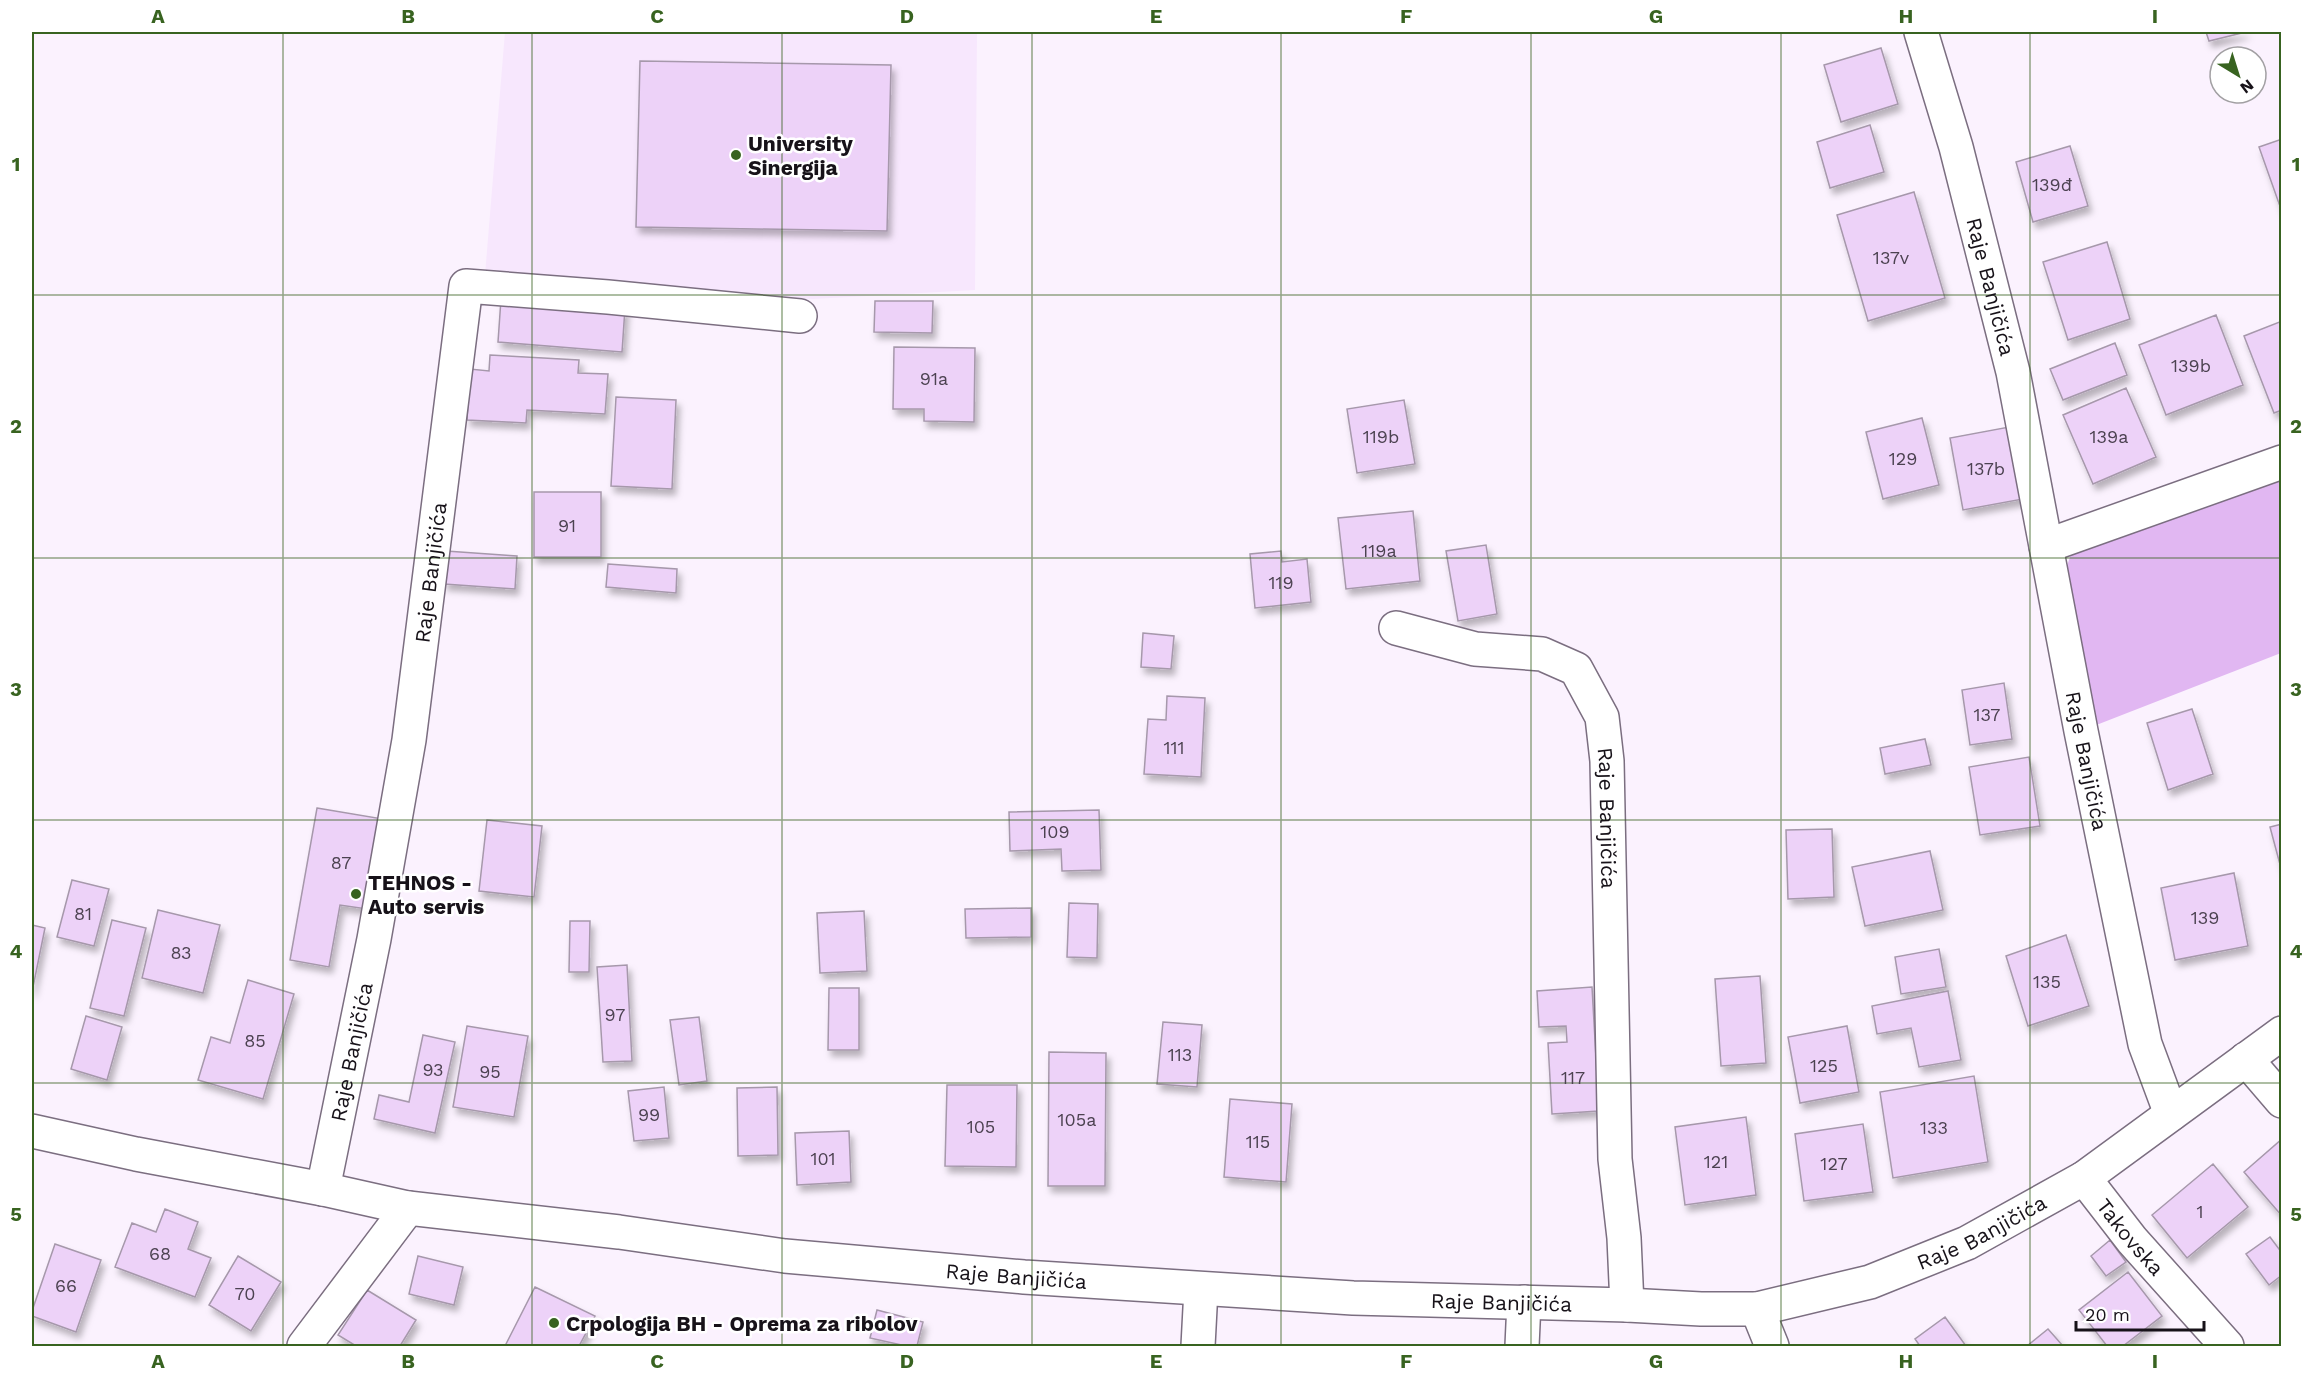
<svg xmlns="http://www.w3.org/2000/svg" width="2313" height="1378" viewBox="0 0 2313 1378" font-family="'Work Sans',sans-serif">
<style>
.built{fill:#f7e7fd}
.green{fill:#e1b7f2}
.building{fill:#edd2f8;stroke:#a698ab;stroke-width:1.5;filter:url(#shadow)}
.lines{fill:none;stroke-linecap:round;stroke-linejoin:round}
.minor-casing{stroke:#7b6e80;stroke-width:36}
.major-casing{stroke:#7b6e80;stroke-width:36}
.minor{stroke:#fff;stroke-width:33}
.major{stroke:#fff;stroke-width:33}
.grid{fill:none;stroke:#386320;stroke-width:1.5;stroke-opacity:0.55}
.poi-dot{fill:#386320;stroke:#fff;stroke-width:2}
.labels{text-anchor:middle;dominant-baseline:central;stroke-width:5;stroke-linejoin:round;paint-order:stroke}
.number-label{font-size:18px;fill:#4c4251}
.poi-label{font-size:21px;font-weight:bold;fill:#171219;stroke:#fff;text-anchor:start}
.street-label{font-size:21px;fill:#171219;stroke:#fff}
.neatline{fill:none;stroke:#386320;stroke-width:2}
.grid-label{font-size:20px;text-anchor:middle;font-weight:bold;fill:#386320}
</style>
<defs>
<filter id="shadow"><feDropShadow dx="3.5" dy="6" stdDeviation="3" flood-color="#0004"/></filter>
</defs>
<rect width="100%" height="100%" fill="#fbf2fe"/>
<!-- built -->
<path class="built" d="M505,32L610,35V32H977L975,290L813,299L485,275Z"/>
<!-- green -->
<path class="green" d="M2281,477V653L2081,731L2062,581L2073,548Z"/>
<!-- building -->
<path class="building" d="M2206,32H2246L2209,41Z
M1881,48L1898,104L1841,122L1824,65Z
M640,61L891,65L887,231L636,227Z
M1870,125L1884,172L1830,188L1817,142Z
M2282,139V212L2259,147Z
M2070,146L2088,206L2033,222L2016,162Z
M1914,192L1945,298L1868,321L1837,215Z
M2107,242L2130,319L2068,340L2043,262Z
M501,299L625,308L622,352L498,342Z
M875,301H933L932,333L874,332Z
M2216,315L2243,385L2166,415L2139,345Z
M2282,321V410L2274,413L2244,336Z
M2115,343L2127,375L2063,400L2050,369Z
M894,347L975,348L974,422L924,421V409H893Z
M490,355L579,360L578,373L608,374L605,414L527,410L526,423L467,420L470,369L489,371Z
M2126,388L2156,457L2093,484L2063,415Z
M616,397L676,400L672,489L611,486Z
M1404,400L1415,464L1357,473L1347,409Z
M1922,418L1939,485L1883,499L1866,432Z
M2009,427L2023,499L1963,510L1950,438Z
M534,492H601V557H534Z
M1413,511L1420,581L1346,589L1338,518Z
M1486,545L1497,614L1458,621L1446,551Z
M446,551L517,556L515,589L444,584Z
M1281,551L1282,562L1307,559L1311,602L1255,608L1250,554Z
M608,564L677,569L676,593L606,587Z
M1143,633L1174,636L1171,669L1141,667Z
M2004,683L2012,739L1970,745L1962,690Z
M1167,696L1205,698L1201,777L1144,774L1148,719L1166,720Z
M2192,709L2213,774L2168,790L2147,723Z
M1925,739L1931,765L1885,774L1880,748Z
M2029,757L2040,826L1980,835L1969,767Z
M317,808L383,819L367,909L340,905L329,967L290,960Z
M1099,810L1101,870L1062,871L1061,849L1010,851L1009,812Z
M487,820L542,826L534,897L479,891Z
M2282,824V872L2270,827Z
M1832,829L1834,897L1788,899L1786,830Z
M1930,851L1943,910L1865,926L1852,867Z
M2234,873L2248,946L2175,960L2161,888Z
M72,880L109,889L94,946L57,937Z
M1069,903L1098,904L1097,958L1067,957Z
M1031,908V937L966,938L965,909Z
M158,910L220,925L203,993L142,978Z
M864,911L867,971L820,973L817,913Z
M112,920L146,928L124,1016L90,1008Z
M570,921H590L589,972H569Z
M32,925L45,928L32,992Z
M2066,935L2089,1006L2028,1026L2006,956Z
M1939,949L1946,987L1901,994L1895,957Z
M627,965L632,1061L603,1062L597,967Z
M1760,976L1766,1063L1721,1066L1715,979Z
M248,980L294,994L263,1099L198,1080L211,1037L230,1043Z
M1592,987L1599,1111L1552,1114L1548,1043L1567,1042L1566,1026L1539,1027L1537,991Z
M829,988H859V1050H828Z
M1948,991L1961,1060L1919,1067L1911,1028L1877,1034L1872,1006Z
M86,1016L122,1027L107,1080L71,1069Z
M699,1017L707,1081L679,1085L670,1020Z
M1163,1022L1202,1025L1197,1087L1157,1084Z
M467,1026L528,1036L514,1117L453,1107Z
M1847,1026L1859,1092L1800,1103L1788,1037Z
M423,1035L455,1042L435,1133L374,1119L379,1095L409,1102Z
M1049,1052L1106,1053L1105,1186H1048Z
M1974,1076L1988,1162L1893,1178L1880,1092Z
M947,1085H1017L1016,1167L945,1166Z
M664,1087L669,1138L634,1141L628,1091Z
M777,1087L778,1155L738,1156L737,1088Z
M1230,1099L1292,1104L1286,1182L1224,1177Z
M1746,1117L1756,1195L1685,1205L1675,1127Z
M1863,1124L1873,1192L1804,1201L1795,1134Z
M849,1131L851,1182L797,1185L795,1133Z
M2282,1139V1216L2244,1172Z
M2213,1164L2248,1207L2187,1258L2152,1215Z
M165,1209L198,1222L188,1249L211,1258L195,1297L115,1267L132,1223L156,1232Z
M2270,1237L2282,1253V1275L2269,1285L2246,1254Z
M2110,1240L2126,1262L2106,1276L2091,1256Z
M55,1244L101,1260L76,1332L32,1316V1311Z
M238,1256L281,1282L251,1331L209,1305Z
M418,1256L463,1267L454,1305L409,1294Z
M2128,1272L2162,1316L2123,1346H2107L2079,1310Z
M535,1287L595,1316L579,1346H505Z
M367,1290L416,1320L400,1346H356L338,1335Z
M877,1310L923,1322L917,1346H906L870,1338Z
M1945,1317L1966,1346H1920L1915,1339Z
M2048,1329L2063,1346H2027Z"/>
<g class="lines">
<!-- minor casing -->
<g class="minor-casing">
<g id="minor">
<path id="s1" d="M1921,32L1956,147L2013,372L2081,731L2145,1044L2171,1114"/>
<path d="M2046,546L2282,462"/>
<path id="s2" d="M1396,628L1475,649L1542,654L1576,669L1602,717L1607,761L1615,1159L1624,1238L1627,1305"/>
<path d="M2246,1059L2282,1101"/>
<path id="s3" d="M2084,1178L2132,1240L2227,1346"/>
<path id="s4" d="M323,1189L374,939L409,740L466,286L608,297L800,316"/>
<path d="M1757,1309L1772,1346"/>
<path d="M304,1346L408,1208"/>
<path d="M1198,1346L1201,1289"/>
<path d="M1522,1346L1524,1302"/>
</g>
</g>
<!-- major casing -->
<g class="major-casing">
<g id="major">
<path id="s5" d="M32,1131L136,1154L323,1189L408,1208L619,1232L785,1256L1024,1277L1353,1298L1627,1305L1701,1309H1757L1870,1282L1967,1243L2084,1178L2282,1033"/>
</g>
</g>
<!-- minor -->
<use href="#minor" class="minor"/>
<!-- major -->
<use href="#major" class="major"/>
</g>
<!-- grid -->
<path class="grid" d="M283,32V1346M532,32V1346M782,32V1346M1032,32V1346M1281,32V1346M1531,32V1346M1781,32V1346M2030,32V1346M32,295H2282M32,558H2282M32,820H2282M32,1083H2282"/>
<!-- markers -->
<g class="poi-dot">
<circle cx="736" cy="155" r="6"/>
<circle cx="356" cy="894" r="6"/>
<circle cx="554" cy="1323" r="6"/>
</g>
<g class="labels">
<!-- number labels -->
<g class="number-label">
<text x="2052" y="184">139đ</text>
<text x="1891" y="257">137v</text>
<text x="2191" y="365">139b</text>
<text x="934" y="378">91a</text>
<text x="1381" y="436">119b</text>
<text x="2109" y="436">139a</text>
<text x="1903" y="458">129</text>
<text x="1986" y="468">137b</text>
<text x="567" y="525">91</text>
<text x="1379" y="550">119a</text>
<text x="1281" y="582">119</text>
<text x="1987" y="714">137</text>
<text x="1174" y="747">111</text>
<text x="1055" y="831">109</text>
<text x="341" y="862">87</text>
<text x="83" y="913">81</text>
<text x="2205" y="917">139</text>
<text x="181" y="952">83</text>
<text x="2047" y="981">135</text>
<text x="615" y="1014">97</text>
<text x="255" y="1040">85</text>
<text x="1180" y="1054">113</text>
<text x="1824" y="1065">125</text>
<text x="433" y="1069">93</text>
<text x="490" y="1071">95</text>
<text x="1573" y="1077">117</text>
<text x="649" y="1114">99</text>
<text x="1077" y="1119">105a</text>
<text x="981" y="1126">105</text>
<text x="1934" y="1127">133</text>
<text x="1258" y="1141">115</text>
<text x="823" y="1158">101</text>
<text x="1716" y="1161">121</text>
<text x="1834" y="1163">127</text>
<text x="2200" y="1211">1</text>
<text x="160" y="1253">68</text>
<text x="66" y="1285">66</text>
<text x="245" y="1293">70</text>
</g>
<!-- poi labels -->
<g class="poi-label">
<text x="748" y="143">University<tspan x="748" dy="24">Sinergija</tspan></text>
<text x="368" y="882">TEHNOS -<tspan x="368" dy="24">Auto servis</tspan></text>
<text x="566" y="1323">Crpologija BH - Oprema za ribolov</text>
</g>
<!-- street labels -->
<g class="street-label">
<text stroke="none"><textPath href="#s1" startOffset="264">Raje Banjičića</textPath></text>
<text stroke="none"><textPath href="#s4" startOffset="626">Raje Banjičića</textPath></text>
<text stroke="none"><textPath href="#s1" startOffset="748">Raje Banjičića</textPath></text>
<text stroke="none"><textPath href="#s2" startOffset="342">Raje Banjičića</textPath></text>
<text stroke="none"><textPath href="#s4" startOffset="140">Raje Banjičića</textPath></text>
<text stroke="none"><textPath href="#s5" startOffset="1976">Raje Banjičića</textPath></text>
<text stroke="none"><textPath href="#s3" startOffset="75">Takovska</textPath></text>
<text stroke="none"><textPath href="#s5" startOffset="996">Raje Banjičića</textPath></text>
<text stroke="none"><textPath href="#s5" startOffset="1482">Raje Banjičića</textPath></text>
</g>
</g>
<!-- border -->
<rect width="2313" height="1378" fill="none" stroke="#ffffff" stroke-width="66"/>
<!-- north arrow -->
<g transform="translate(2238 75) rotate(142)"><circle r="28" fill="#ffffff" stroke="#a2a0a3" stroke-width="1.5"/>
<path d="M0-4.5L10 22L0 15L-10 22Z" fill="#386320"/>
<text y="-9" font-size="16" font-weight="bold" text-anchor="middle" fill="#171219">N</text>
</g>
<!-- scale -->
<path d="M2076 1321v9h128v-9" fill="none" stroke="#171219" stroke-width="3"/>
<text x="2085" y="1321" font-size="18" fill="#171219" stroke="#ffffff" stroke-width="4.5" paint-order="stroke">20 m</text>
<rect x="33" y="33" width="2247" height="1312" class="neatline"/>
<g class="grid-label">
<text x="158" y="23">A</text>
<text x="408" y="23">B</text>
<text x="657" y="23">C</text>
<text x="907" y="23">D</text>
<text x="1156" y="23">E</text>
<text x="1406" y="23">F</text>
<text x="1656" y="23">G</text>
<text x="1906" y="23">H</text>
<text x="2155" y="23">I</text>
<text x="16" y="171">1</text>
<text x="2296" y="171">1</text>
<text x="16" y="433">2</text>
<text x="2296" y="433">2</text>
<text x="16" y="696">3</text>
<text x="2296" y="696">3</text>
<text x="16" y="958">4</text>
<text x="2296" y="958">4</text>
<text x="16" y="1221">5</text>
<text x="2296" y="1221">5</text>
<text x="158" y="1368">A</text>
<text x="408" y="1368">B</text>
<text x="657" y="1368">C</text>
<text x="907" y="1368">D</text>
<text x="1156" y="1368">E</text>
<text x="1406" y="1368">F</text>
<text x="1656" y="1368">G</text>
<text x="1906" y="1368">H</text>
<text x="2155" y="1368">I</text>
</g>
</svg>
